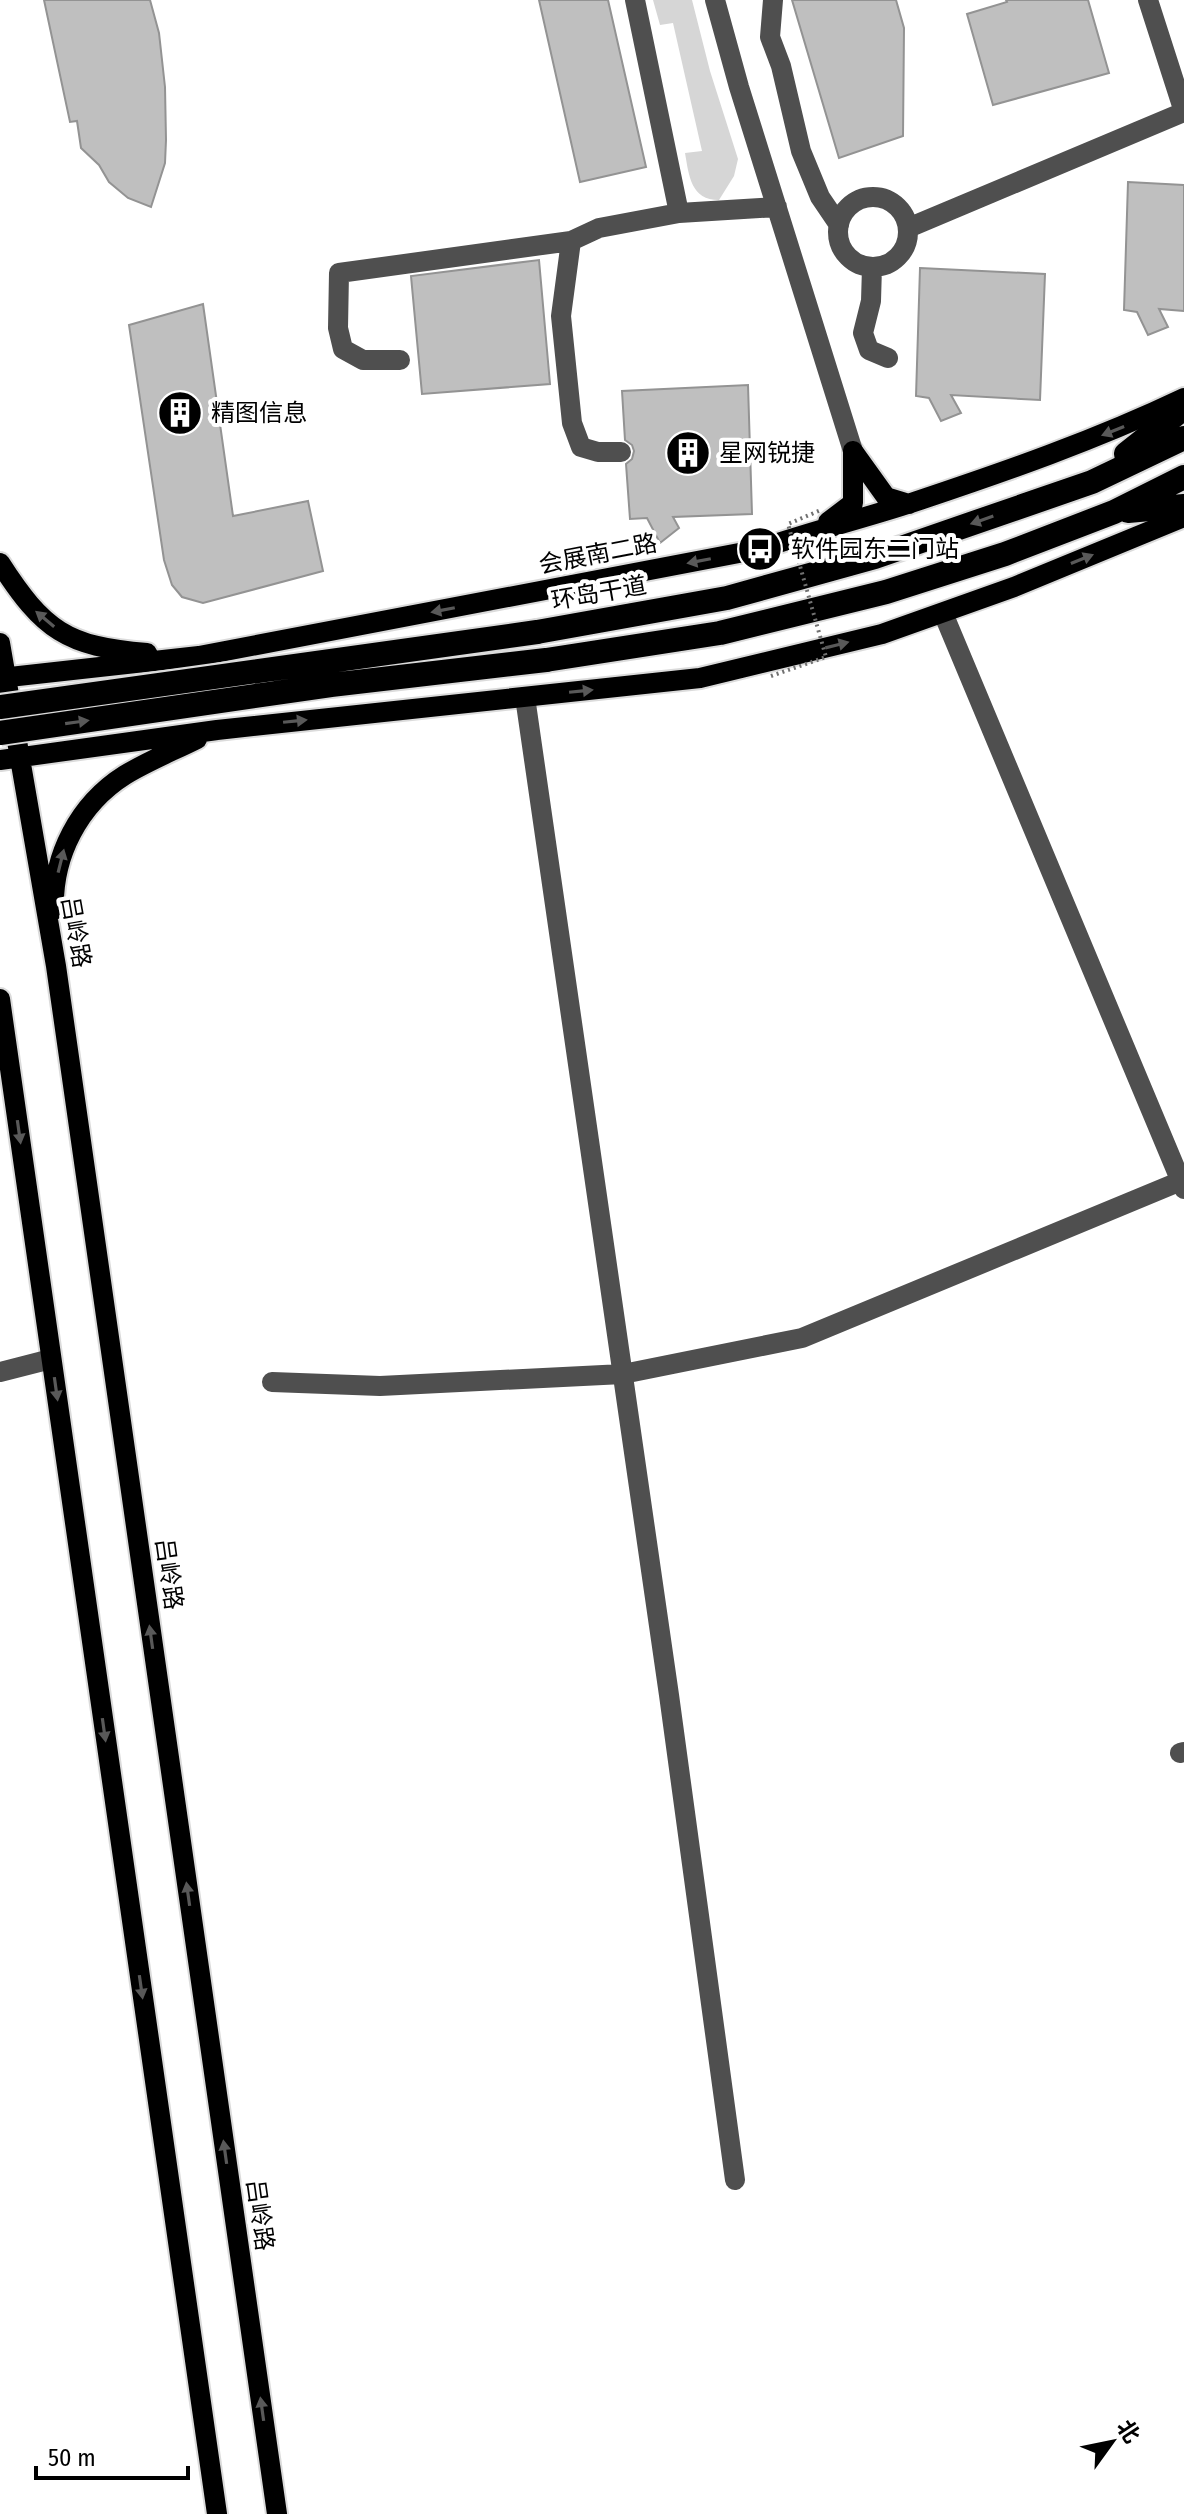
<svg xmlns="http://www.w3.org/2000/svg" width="1184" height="2514" viewBox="0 0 1184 2514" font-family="'Fira Sans Condensed','Noto Sans SC',sans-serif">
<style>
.green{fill:#d6d6d6}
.building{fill:#bfbfbf;stroke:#939393;stroke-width:2}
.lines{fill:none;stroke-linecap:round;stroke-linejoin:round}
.major-casing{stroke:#dbdbdb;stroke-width:24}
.highway-casing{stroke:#dbdbdb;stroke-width:28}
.minor{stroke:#4f4f4f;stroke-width:20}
.major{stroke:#000;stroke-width:20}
.highway{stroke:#000;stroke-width:24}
.highway-bridge-casing{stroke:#dbdbdb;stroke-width:28;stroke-linecap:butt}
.path-bridge{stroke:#717171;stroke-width:4;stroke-dasharray:2 4;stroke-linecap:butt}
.highway-bridge{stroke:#000;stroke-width:24}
.oneway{fill:#595959}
.labels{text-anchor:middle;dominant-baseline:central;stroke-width:8;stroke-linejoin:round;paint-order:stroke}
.poi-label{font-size:24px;fill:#000;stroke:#fff;text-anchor:start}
.street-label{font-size:24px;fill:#000;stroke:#fff}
</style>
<rect width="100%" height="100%" fill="#fff"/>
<!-- green -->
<path class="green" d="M653,0H692L710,71L738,159L734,176L719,200C691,200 689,176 685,153L702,151L673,23L660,25Z"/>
<!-- building -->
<path class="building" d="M44,0H150L159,33L165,87L166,140L165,163L151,207L128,198L109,182L99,165L81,148L77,121L70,122Z
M539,0H608L646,167L580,182Z
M792,0H896L904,28L903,136L839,158Z
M1006,0H1088L1109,73L993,105L967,14L1007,2Z
M1128,182L1184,185V311L1159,309L1168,327L1148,335L1137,312L1124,310Z
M539,260L550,384L422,394L411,276Z
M920,268L1045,274L1040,400L951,395L961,413L941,421L929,398L916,396Z
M203,304L233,516L308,501L323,571L203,603L182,597L172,585L164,560L129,325Z
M748,385L752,514L673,517L679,528L660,543L647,518L630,519L626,464L632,459L634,451L632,445L625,440L622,391Z"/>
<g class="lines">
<!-- major casing -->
<g class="major-casing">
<path id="major" d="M853,451L886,497L909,504
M828,522L853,503V451
M0,563C43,630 67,647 147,653
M0,643L56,966L277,2514
M0,678L199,656L760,549C810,532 861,519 911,503C1004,472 1096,440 1184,398
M0,760L217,730L700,678L882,634L1014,587L1184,517
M54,910C52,856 79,804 125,775C148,761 173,751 197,739
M0,999L217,2514"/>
</g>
<!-- highway casing -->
<g class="highway-casing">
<path id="highway" d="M1126,454L1184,408
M1128,511L1184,506
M537,632L727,598L875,557L1092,482L1184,438
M546,660L720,633L886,592L1005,554L1114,512L1184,477"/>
</g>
<!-- minor -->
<path class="minor" d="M635,0L679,213L777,207
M715,0L739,87L853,451
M773,0L770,37L781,66L801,151L820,197L839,225
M1148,0L1184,112
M838 232a35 35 0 1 1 70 0a35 35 0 1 1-70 0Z
M908,228L1184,112
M872,267L871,301L863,333L869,350L888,358
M400,360H363L343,349L338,328L339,273L571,241
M621,452H598L581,447L572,423L561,316L571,241L599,228L679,213
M943,613L1184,1189
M525,697L669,1695L735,2180
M0,1372L51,1359
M272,1382L380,1386L623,1374L802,1338L1181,1181
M1180,1753L1184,1752"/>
<!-- major -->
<use href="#major" class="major"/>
<!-- highway -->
<use href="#highway" class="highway"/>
<!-- highway-bridge casing -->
<g class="highway-bridge-casing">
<path id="highway-bridge" d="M0,707L537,632
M0,733L331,685L546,660"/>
</g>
<!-- path-bridge -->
<path class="path-bridge" d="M771,676L826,657L788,524L821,510"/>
<!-- highway-bridge -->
<use href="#highway-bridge" class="highway-bridge"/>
</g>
<!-- one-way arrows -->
<defs><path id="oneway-solid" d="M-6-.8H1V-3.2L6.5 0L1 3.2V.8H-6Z" transform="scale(2)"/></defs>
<g class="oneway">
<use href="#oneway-solid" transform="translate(1113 431) rotate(158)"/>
<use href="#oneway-solid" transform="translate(982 520) rotate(161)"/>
<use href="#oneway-solid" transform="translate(1082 559) rotate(-22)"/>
<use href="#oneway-solid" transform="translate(699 561) rotate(169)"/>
<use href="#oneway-solid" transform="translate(443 610) rotate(169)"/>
<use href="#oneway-solid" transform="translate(45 619) rotate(-140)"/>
<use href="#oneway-solid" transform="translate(837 645) rotate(-14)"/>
<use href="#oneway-solid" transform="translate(581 691) rotate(-6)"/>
<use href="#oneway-solid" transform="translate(295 721) rotate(-6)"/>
<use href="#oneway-solid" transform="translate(77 722) rotate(-8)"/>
<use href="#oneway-solid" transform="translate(61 861) rotate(-76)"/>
<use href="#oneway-solid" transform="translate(19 1132) rotate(82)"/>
<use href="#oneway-solid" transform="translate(56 1389) rotate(82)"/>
<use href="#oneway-solid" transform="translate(151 1637) rotate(-98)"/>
<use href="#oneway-solid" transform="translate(104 1730) rotate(82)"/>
<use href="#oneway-solid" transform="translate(188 1894) rotate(-98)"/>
<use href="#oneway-solid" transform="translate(141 1987) rotate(82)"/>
<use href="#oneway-solid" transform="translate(225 2152) rotate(-98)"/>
<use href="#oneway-solid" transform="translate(262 2409) rotate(-98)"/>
</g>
<!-- icons -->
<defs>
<g id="building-disc" transform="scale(2.3)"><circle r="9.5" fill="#000" stroke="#fff"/><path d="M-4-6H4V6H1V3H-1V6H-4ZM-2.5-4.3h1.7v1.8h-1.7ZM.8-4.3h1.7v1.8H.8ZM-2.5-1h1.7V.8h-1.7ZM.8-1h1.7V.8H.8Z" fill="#fff"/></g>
<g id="bus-disc" transform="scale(2.3)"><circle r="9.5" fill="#000" stroke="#fff"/><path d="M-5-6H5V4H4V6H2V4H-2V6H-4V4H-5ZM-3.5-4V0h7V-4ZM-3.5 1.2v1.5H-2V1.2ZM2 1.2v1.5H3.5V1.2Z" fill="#fff"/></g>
</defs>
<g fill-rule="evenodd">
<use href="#building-disc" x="180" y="413"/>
<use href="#building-disc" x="688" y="453"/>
<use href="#bus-disc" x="760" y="549"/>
</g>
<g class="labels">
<!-- poi labels -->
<g class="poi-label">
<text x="211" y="413">精图信息</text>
<text x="719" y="453">星网锐捷</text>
<text x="791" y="549">软件园东二门站</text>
</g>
<!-- street labels -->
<g class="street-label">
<text transform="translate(598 554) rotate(-11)">会展南二路</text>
<text transform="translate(599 593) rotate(-10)">环岛干道</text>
<text transform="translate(76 932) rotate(80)">吕岭路</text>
<text transform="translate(169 1574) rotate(82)">吕岭路</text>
<text transform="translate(260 2215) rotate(82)">吕岭路</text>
</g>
</g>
<!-- north arrow -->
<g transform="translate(1112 2442) rotate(57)" stroke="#ffffff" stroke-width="6" paint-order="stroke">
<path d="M0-6L14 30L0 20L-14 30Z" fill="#000000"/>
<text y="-12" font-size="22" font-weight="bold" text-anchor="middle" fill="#000000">北</text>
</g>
<!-- scale -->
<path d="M36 2466v12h152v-12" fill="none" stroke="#000000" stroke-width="4"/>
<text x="48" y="2466" font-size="24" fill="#000000" stroke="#ffffff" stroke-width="6" paint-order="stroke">50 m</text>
</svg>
